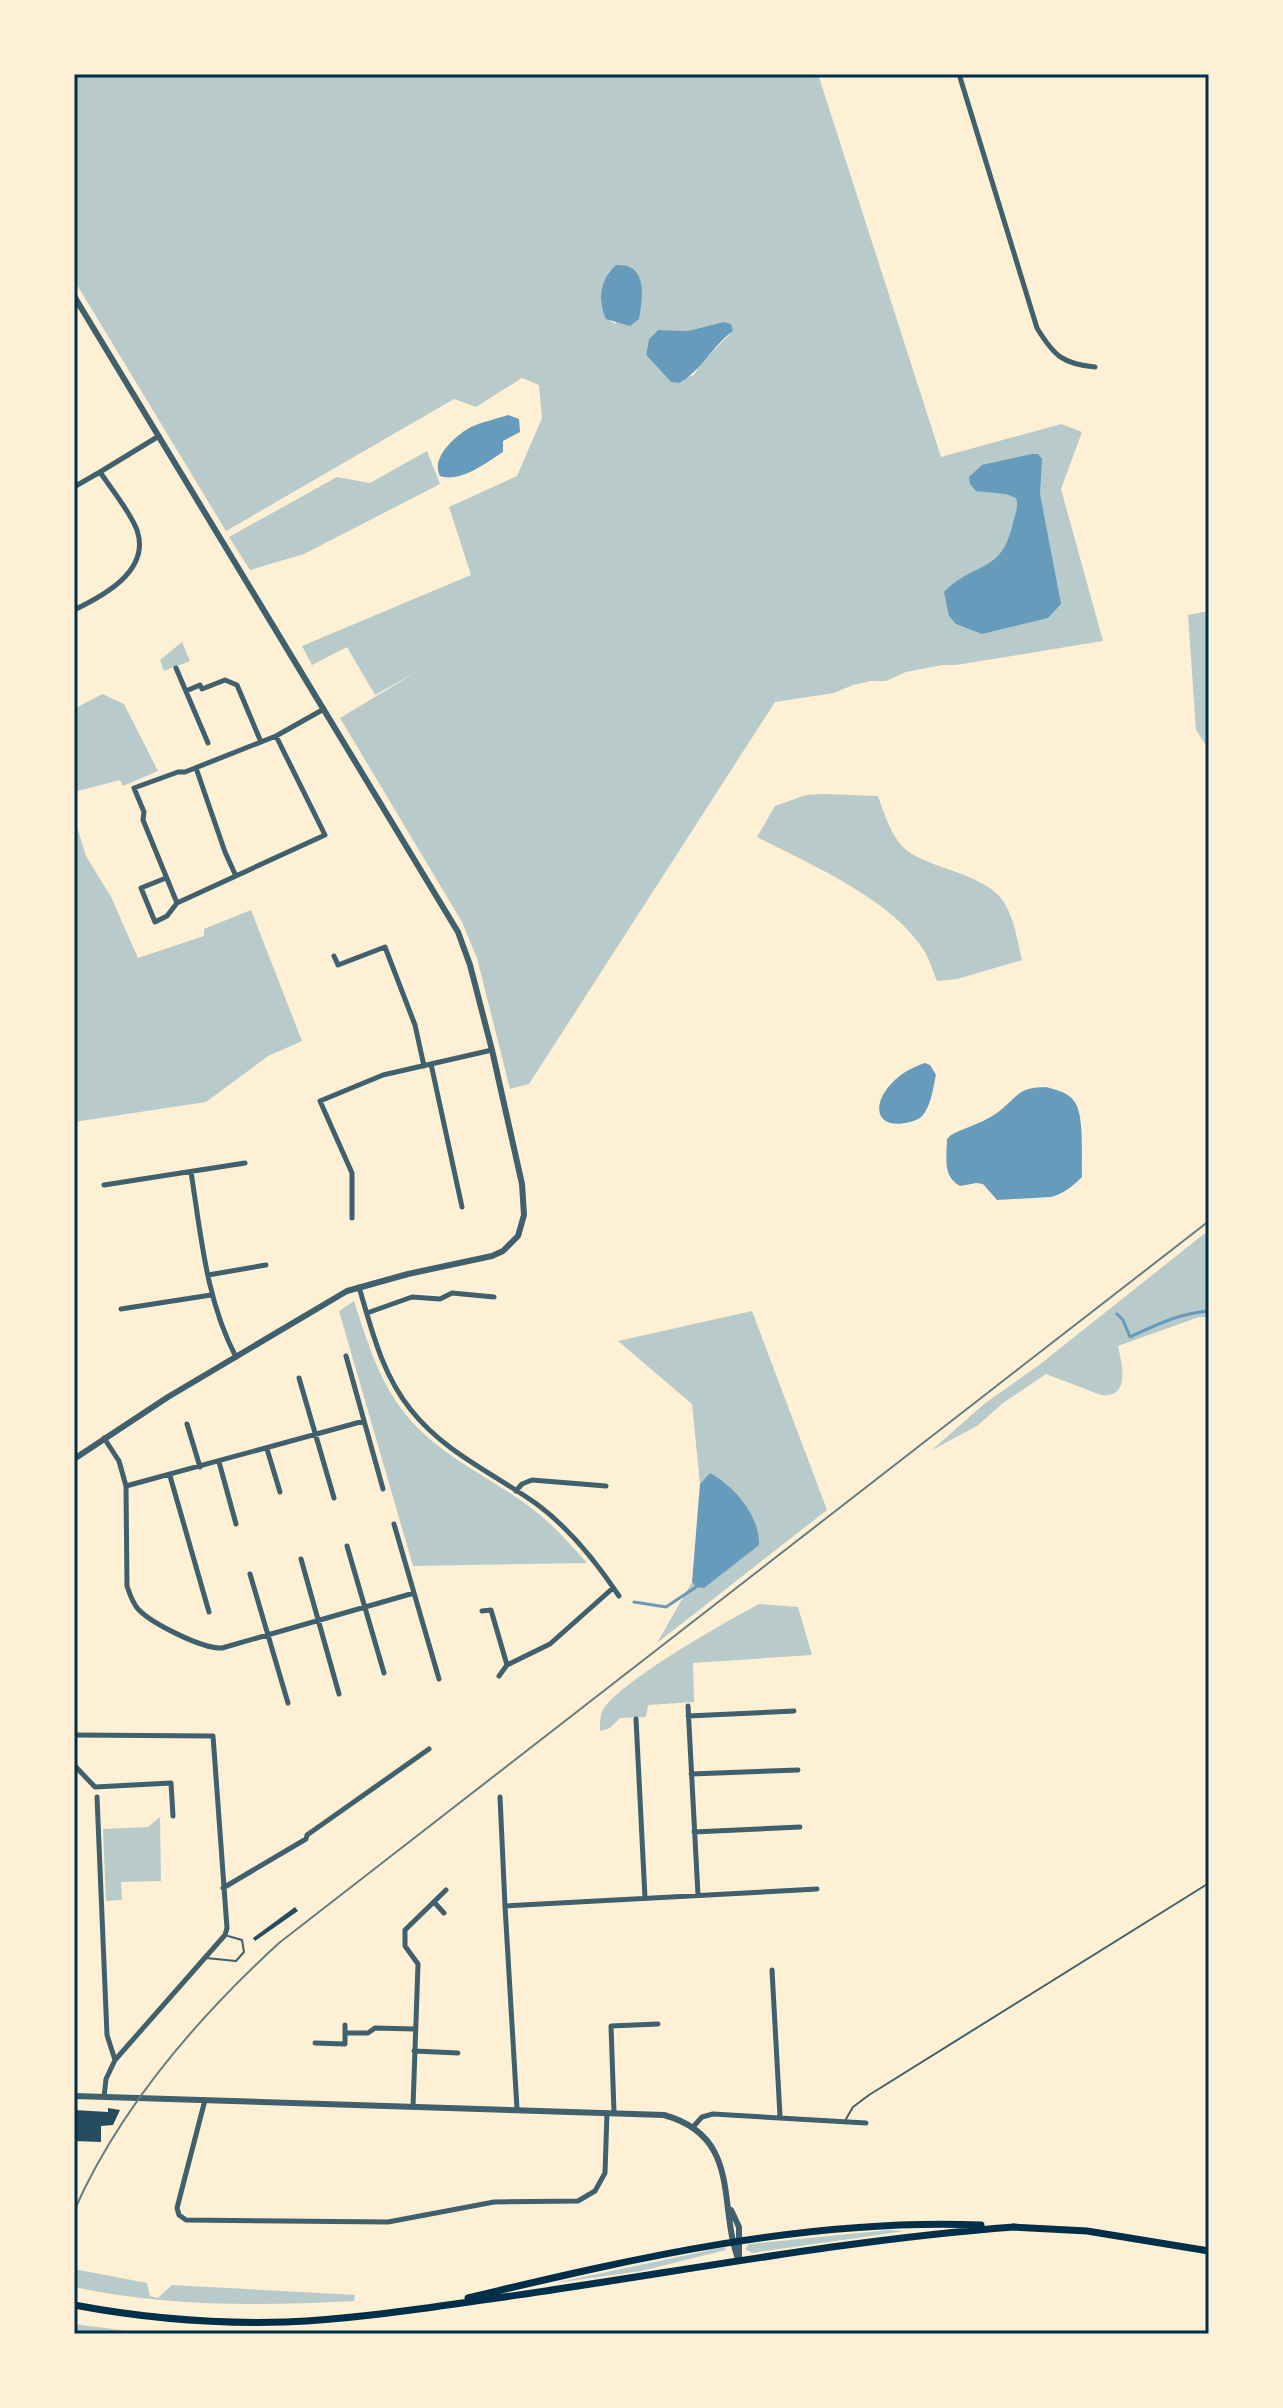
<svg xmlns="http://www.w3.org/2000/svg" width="1283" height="2408" viewBox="0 0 1283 2408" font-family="'Golos Text',sans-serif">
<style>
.green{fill:#b9caca;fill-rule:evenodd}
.water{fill:#669bbc}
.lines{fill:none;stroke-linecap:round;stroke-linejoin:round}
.stream{stroke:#669bbc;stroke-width:3}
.building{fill:#264d5e}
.service{stroke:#3f606c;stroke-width:2}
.minor{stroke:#3f606c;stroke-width:5}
.tertiary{stroke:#3f606c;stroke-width:6}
.secondary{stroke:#003049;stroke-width:7}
.tram{stroke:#657d81;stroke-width:2}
.neatline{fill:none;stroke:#003049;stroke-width:3}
</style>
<rect width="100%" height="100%" fill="#fdf0d5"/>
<!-- green -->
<path class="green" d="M74,74H818L941,457L1061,424L1082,432L1061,489L1103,641L956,665H942L906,672L886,681H871L853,685L834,693L775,702L529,1084L510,1089L477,958L462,922L340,718L418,671L375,695L347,647L312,665L302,646L471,575L449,507L517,476L542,418L539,385L522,378L476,407L454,399L226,531L74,280ZM610,270L616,324C593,314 601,288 610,270ZM723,322L733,331L701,363L694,375L671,382L646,355L649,339L658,330L688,331Z
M427,451L440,484L304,554L250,570L229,537L337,477L370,483Z
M1209,611V750L1196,730L1188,615Z
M182,642L190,661L164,671L160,660Z
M102,694L124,704L158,771L123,786L120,780L74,792V709Z
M824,794L878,796C884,813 890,833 902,846C923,868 977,871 1000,897C1014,914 1017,940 1022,960L957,979L937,981C933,972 930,961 925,952C892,899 811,865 757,837L775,806L806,795Z
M74,817L86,856L111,897L138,958L204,936V929L251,910L302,1041L268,1056L206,1102L74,1122Z
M1209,1230V1317H1199L1118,1346C1122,1365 1131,1398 1101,1395L1046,1374L1003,1403L977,1426L932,1450L984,1404L1039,1365Z
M354,1301C366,1338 377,1375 400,1407C436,1457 494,1477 540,1515C557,1529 572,1546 587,1563L413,1566L339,1311Z
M752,1311L827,1510L657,1643L692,1582L696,1587L710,1474L700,1484L692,1404L618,1341Z
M759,1604L798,1607L812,1655L693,1663L694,1702L648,1705L646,1717L620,1718L610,1728L600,1731C600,1725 600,1717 602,1712C613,1685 729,1620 759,1604Z
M160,1817L161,1881L121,1882L122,1900L106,1901L103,1829L148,1827Z
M889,2230L905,2231L752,2253L745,2249L749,2244Z
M725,2247L726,2250L641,2271L555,2283Z
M74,2269L147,2283L150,2296L158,2298L172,2285L355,2295L354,2301C260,2306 166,2307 74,2287Z
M74,2324L152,2334H74Z"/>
<!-- water -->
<path class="water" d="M616,265C648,263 643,297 639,319L630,326L606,319C597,301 600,279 616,265Z
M723,322L731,324L733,331C712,346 701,371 679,383L671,382L646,355L649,339L658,330L688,331Z
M508,415L519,419L520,432L503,441V452C486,463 460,483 440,476C430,458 456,435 471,427C482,422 496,419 508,415Z
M1032,454H1038L1042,459L1040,494L1061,604L1048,618L982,634L956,624L949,616L944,592C976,560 1001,575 1013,523C1015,514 1019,507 1016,498L1006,494L976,491L970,484L969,477L982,465Z
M925,1063L930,1065L936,1075C933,1087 932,1101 925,1112C922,1118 917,1120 910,1122C875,1131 871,1104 892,1083C901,1073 913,1067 925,1063Z
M1046,1087C1056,1090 1068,1092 1074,1101C1085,1114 1081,1159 1082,1177C1073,1186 1063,1194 1051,1197L997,1200L983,1184L976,1183L960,1186C942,1176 947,1157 947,1139L951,1135C966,1127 989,1121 1002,1109C1021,1093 1019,1088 1046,1087Z
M710,1473C735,1487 760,1516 759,1545L704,1588L696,1587L692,1582L700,1484Z"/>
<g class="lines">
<!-- stream -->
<path class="stream" d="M1117,1314L1123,1320L1130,1337C1156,1325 1180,1313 1209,1311
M634,1602L666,1607L696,1587"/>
</g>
<!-- building -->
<path class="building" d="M295,1907L298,1911L255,1941L253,1938Z
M108,2108L120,2110L113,2125L101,2126V2142L74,2141V2110L108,2112Z"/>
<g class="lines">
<!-- service -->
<path class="service" d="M206,1958L236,1961L244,1952L242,1940L228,1936
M846,2119L853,2107L869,2095L1209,1883"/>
<!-- minor -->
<path class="minor" d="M959,74L1037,328C1054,356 1063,364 1095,367
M74,487L100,472
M74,610C103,596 151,571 137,530C129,510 112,490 100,472L159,436
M176,668L208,743
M186,691L200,685L202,689L225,680L237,685L261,742
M276,736L325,835L177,903L143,820L144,812L134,788L178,772H185L276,736L324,709
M196,768L225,852L235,874
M166,878L141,888L155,922L167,916L177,903
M334,956L338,965L385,947L415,1025L424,1066
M431,1064L462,1207
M191,1172C201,1235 206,1300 236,1357
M104,1185L245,1163
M352,1218V1173L320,1101L383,1075L492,1050
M208,1275L266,1265
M359,1287C372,1331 382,1374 411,1410C445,1453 495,1474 538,1505C570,1529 597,1563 619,1596
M121,1309L211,1295
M367,1313L412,1297L440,1299L452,1293L494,1297
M346,1356L383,1489
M299,1378L334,1498
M187,1424L200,1467
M104,1438L119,1461L126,1486L127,1586C130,1595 132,1602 138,1609C151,1623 202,1649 222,1648L414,1593
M267,1449L280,1492
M219,1462L236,1524
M170,1476L209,1612
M126,1486L364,1421
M516,1491L522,1484L532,1480L606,1486
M394,1524L439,1679
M347,1546L384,1673
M301,1559L339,1694
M250,1574L288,1703
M482,1611L491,1610L507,1665
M499,1676L507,1665L550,1644L613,1588
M688,1706L698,1895
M688,1716L794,1711
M636,1719L645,1898
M74,1735L213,1736L227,1928L225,1935L115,2060L106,2079L104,2097
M74,1765L95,1787L171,1783L173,1816
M691,1774L798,1770
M97,1797L107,2035L115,2060
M500,1797L505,1906
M694,1832L800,1827
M223,1888L306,1839L307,1835L429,1749
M434,1902L444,1913
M772,1970L780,2116
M345,2033H368L375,2028L414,2029
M315,2043L345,2044V2025
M414,2051L458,2053
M205,2100L177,2208L179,2215L186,2220L388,2222L494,2202L578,2201L595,2191L605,2173L607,2113
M413,2107L418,1964L405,1946V1930L446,1890
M517,2109L505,1906L817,1889
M614,2112L611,2026L658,2024
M692,2128L702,2117L713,2114L866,2123"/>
<!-- tertiary -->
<path class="tertiary" d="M74,296L458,932L470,965L492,1050L522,1184L524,1215L518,1236L503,1251L492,1256L408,1274L347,1291L168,1397L74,1459
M74,2096L664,2115C743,2137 717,2206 739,2261
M731,2210L739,2227V2257"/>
<!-- secondary -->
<path class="secondary" d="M1013,2227L1087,2231L1209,2251
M468,2298C634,2258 808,2218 981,2225
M74,2305C143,2318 215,2324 285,2322C356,2319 426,2308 497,2298C669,2274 840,2240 1014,2227"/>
<!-- tram -->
<path class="tram" d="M74,2211C120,2107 196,2019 279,1943L1209,1221"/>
</g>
<!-- border -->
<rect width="1283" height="2408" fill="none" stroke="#fdf0d5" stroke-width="152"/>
<rect x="76" y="76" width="1131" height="2256" class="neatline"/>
</svg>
